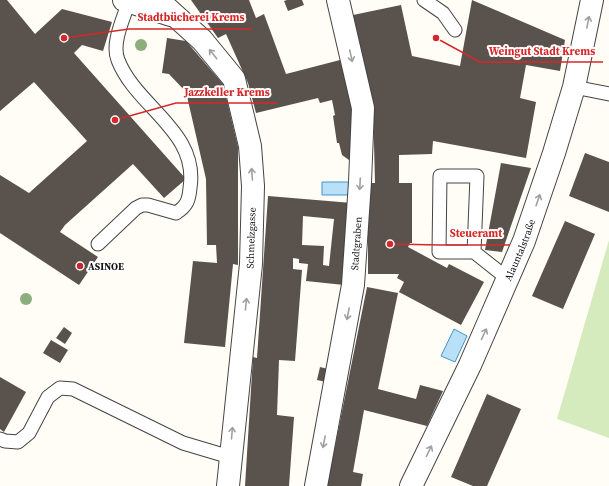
<svg xmlns="http://www.w3.org/2000/svg" width="609" height="486" viewBox="0 0 609 486" font-family="'Source Serif 4',serif">
<style>
.green{fill:#d5ebbd}
.water{fill:#b9e0f7;stroke:#3f96cf}
.building{fill:#5a524d;fill-rule:evenodd}
.lines{fill:none;stroke-linecap:round;stroke-linejoin:round}
.lane-casing{stroke:#444;stroke-width:15}
.street-casing{stroke:#444;stroke-width:24}
.lane{stroke:#fff;stroke-width:13}
.street{stroke:#fff;stroke-width:22}
.tree{fill:#8dad7f}
.oneway{stroke:#a0a0a0}
.poi-dot{fill:#c4262e;stroke:#fff;stroke-width:1.5}
.labels{text-anchor:middle;dominant-baseline:central;stroke-width:4;stroke-linejoin:round;paint-order:stroke}
.street-label{font-size:10px;fill:#111;stroke:#fff}
.poi-label{font-size:10px;font-weight:bold;fill:#111;stroke:#fff;text-anchor:start}
.leader{fill:none;stroke:#d62828;stroke-width:1.5}
.callout-dot{fill:#d62828;stroke:#fff;stroke-width:1.5}
.callout-label{font-size:11px;text-anchor:middle;font-weight:bold;fill:#d62828;stroke:#fff;stroke-width:4;stroke-linejoin:round;paint-order:stroke}
</style>
<rect width="100%" height="100%" fill="#fffdf5"/>
<!-- green -->
<path class="green" d="M609,240V438L557,419Z"/>
<!-- water -->
<path class="water" d="M322,182H349V195H322Z
M454,329L467,336L455,362L441,356Z"/>
<!-- building -->
<path class="building" d="M0,0H7L35,34L62,9L112,22L103,51L82,45L74,53L186,179L164,198L133,164L65,225L60,232L98,257L79,285L0,233V175L29,193L87,141L34,82L0,111Z
M191,0H249L256,18L264,14L286,74L340,60L353,111L354,160H349L342,155L339,143H337L333,116L335,115L332,100L320,103L318,98L256,113L248,83L226,34L218,38Z
M287,0H302L304,5L288,11L284,1Z
M472,0L565,40L560,71L526,65L520,98L536,102L526,158L433,141L432,154L399,155V183H412V243H410L408,247L447,268L449,264L484,282L461,325L399,292L404,282L397,278L399,274H368V183H375L373,106L353,15L401,5L412,56L460,66Z
M167,38L186,41L223,84L238,147V265L233,264L225,347L184,343L193,261L217,263L216,245H207L206,179L186,92L169,74L162,73Z
M585,153L609,162V212L569,196Z
M501,163L531,168L502,252L485,250Z
M268,196L352,203L344,285L306,281L308,264L299,263V259L293,258V269L302,270L295,361L279,360L277,415L294,417L289,486H245L253,357L257,358ZM303,216L334,219L329,266L323,265L324,246L302,245Z
M565,221L595,234L563,309L532,296Z
M367,287L398,293L378,389L416,399L420,385L443,391L427,426L364,410L353,472L363,474L361,486H327Z
M64,327L72,333L65,344L56,338Z
M51,340L68,350L60,363L43,353Z
M320,367L328,369L326,382L317,380Z
M0,377L26,392L4,432L0,429Z
M487,394L521,409L487,486H473L451,477Z"/>
<g class="lines">
<!-- lane casing -->
<g class="lane-casing">
<path id="lane" d="M424,0L443,13L455,30
M574,87L609,94
M98,244L136,208L142,205H148L176,213C187,206 189,200 190,188C199,131 136,107 118,60C111,43 124,18 129,1
M474,252H439L440,176H477L474,252L508,279
M0,439L5,441L18,442L29,433L48,397L60,388L73,389L183,443L230,457"/>
</g>
<!-- street casing -->
<g class="street-casing">
<g id="street">
<path d="M124,0L171,15"/>
<path d="M158,0L202,40L234,79L250,146L253,186L251,264L228,486"/>
<path id="s1" d="M316,486L353,285L360,182L363,108L338,0"/>
<path id="s2" d="M411,486L470,365L524,241L554,153L574,87L592,0"/>
</g>
</g>
<!-- lane -->
<use href="#lane" class="lane"/>
<!-- street -->
<use href="#street" class="street"/>
</g>
<!-- trees -->
<g class="tree">
<circle cx="141" cy="45" r="6"/>
<circle cx="26" cy="299" r="6"/>
</g>
<!-- one-way arrows -->
<defs><path id="oneway-shaft" d="M-6 0H5M1.5-3L5.5 0L1.5 3" fill="none" stroke-width="1.6" stroke-linecap="round" stroke-linejoin="round"/></defs>
<g class="oneway">
<use href="#oneway-shaft" transform="translate(588 22) rotate(-79)"/>
<use href="#oneway-shaft" transform="translate(213 54) rotate(-129)"/>
<use href="#oneway-shaft" transform="translate(351 56) rotate(78)"/>
<use href="#oneway-shaft" transform="translate(252 174) rotate(-94)"/>
<use href="#oneway-shaft" transform="translate(360 184) rotate(93)"/>
<use href="#oneway-shaft" transform="translate(538 200) rotate(-71)"/>
<use href="#oneway-shaft" transform="translate(246 304) rotate(-84)"/>
<use href="#oneway-shaft" transform="translate(348 314) rotate(101)"/>
<use href="#oneway-shaft" transform="translate(484 334) rotate(-65)"/>
<use href="#oneway-shaft" transform="translate(232 433) rotate(-85)"/>
<use href="#oneway-shaft" transform="translate(324 442) rotate(101)"/>
<use href="#oneway-shaft" transform="translate(429 451) rotate(-64)"/>
</g>
<!-- markers -->
<circle class="poi-dot" cx="80" cy="266" r="4"/>
<g class="labels">
<!-- street labels -->
<g class="street-label">
<text transform="translate(251 238) rotate(-88)">Schmelzgasse</text>
<text stroke="none"><textPath href="#s1" startOffset="246">Stadtgraben</textPath></text>
<text stroke="none"><textPath href="#s2" startOffset="260">Alauntalstraße</textPath></text>
</g>
<!-- poi labels -->
<g class="poi-label">
<text x="88" y="266">ASINOE</text>
</g>
</g>
<!-- callouts -->
<path class="leader" d="M64 38L129 29H252M436 38L480 62H603M115 120L176 103H277M390 244L441 245H510"/>
<g class="callout-dot">
<circle cx="64" cy="38" r="4"/>
<circle cx="436" cy="38" r="4"/>
<circle cx="115" cy="120" r="4"/>
<circle cx="390" cy="244" r="4"/>
</g>
<g class="callout-label">
<text x="191" y="21">Stadtbücherei Krems</text>
<text x="542" y="55">Weingut Stadt Krems</text>
<text x="227" y="96">Jazzkeller Krems</text>
<text x="476" y="237">Steueramt</text>
</g>
</svg>
